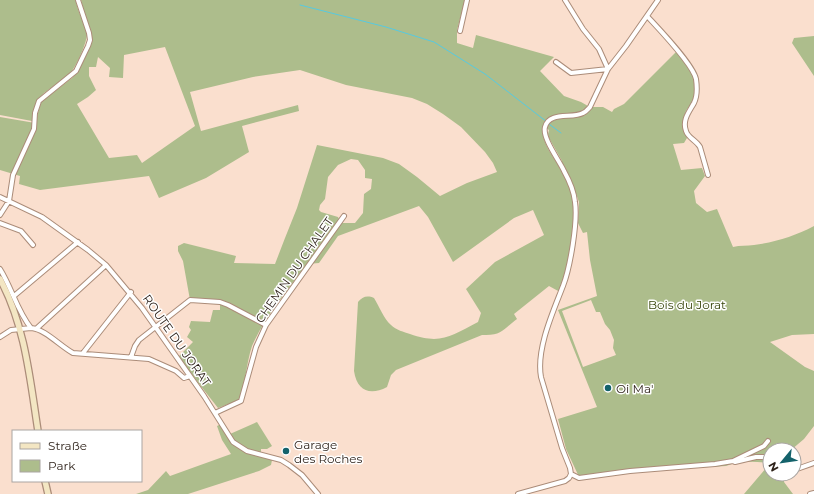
<svg xmlns="http://www.w3.org/2000/svg" width="814" height="494" viewBox="0 0 814 494" font-family="Montserrat,sans-serif">
<style>
.green{fill:#adbd8c;fill-rule:evenodd}
.lines{fill:none;stroke-linecap:round;stroke-linejoin:round}
.stream{stroke:#57cae0;stroke-width:1}
.street-casing{stroke:#ab8c79;stroke-width:6}
.secondary-casing{stroke:#ab8c79;stroke-width:8}
.street{stroke:#fff;stroke-width:4}
.secondary{stroke:#f3e6c3;stroke-width:5.5}
.poi-dot{fill:#14626b;stroke:#fff;stroke-width:1.5}
.labels{text-anchor:middle;dominant-baseline:central;stroke-width:3;stroke-linejoin:round;paint-order:stroke}
.street-label{font-size:12px;fill:#2b1f17;stroke:#fff}
.park-label{font-size:12px;fill:#37450a;stroke:#fff}
.poi-label{font-size:12px;fill:#2b1f17;stroke:#fff;text-anchor:start}
</style>
<rect width="100%" height="100%" fill="#fadfce"/>
<!-- green -->
<path class="green" d="M0,0H76C77,12 87,27 87,35C86,45 76,67 69,75C60,84 45,89 38,100C34,105 33,115 32,121L0,115Z
M81,0H465L457,30V43L473,48L476,35L554,57L540,71L564,96L581,102L588,106L580,113L561,114L550,119L553,121C569,114 579,122 593,107H603L612,112L614,109L624,104L676,52C683,60 693,70 695,81C695,86 695,95 693,100C692,104 688,107 686,111C682,119 683,129 687,138L684,143L673,144L681,170L702,168L705,176L694,191L696,203L707,212L717,209L733,247C740,245 747,246 754,245C776,242 795,236 814,226V334L792,335L770,342L805,367L814,371V426L804,439L791,450H770V474H784V482L793,494H744L767,467V463C754,461 738,461 726,466L641,471L580,479L566,449L558,419L597,407L558,310L597,296L590,260L587,232L583,233L578,223L579,202L575,191L573,192C580,221 568,264 560,292L549,286L514,314L517,319C502,330 502,336 482,335L396,370L391,375L387,387C370,396 357,391 354,371L358,302C362,297 367,295 374,298C379,306 384,319 391,325C396,330 404,332 410,334C441,345 451,336 478,322L481,313L466,289L495,262L544,235L533,210L514,218L453,262L428,217L419,206L338,236L319,263L307,264C287,291 265,316 252,346C246,364 246,383 239,400L218,408L178,357L193,342L187,337L191,330L189,327L191,321L210,322L213,310H220V302L190,300L183,261L178,251V246L184,243L236,256L234,263L275,264L285,238L297,208L317,145L383,158L399,164L417,177L440,196L467,183L497,172L493,163L485,152L461,127L443,114L427,104L412,98L346,85L300,70L253,77L190,92L201,131L298,105L299,111L242,126L249,152L206,178L159,198L149,176L40,190L19,184L20,176L0,170V117L35,123L41,102L72,78L78,72L90,47L92,40L91,32L85,16ZM165,47L195,126L142,163L137,155L109,158L77,104L88,97L96,90L89,76V67H96L98,57L110,68L109,77L123,78L124,55ZM543,126L549,130L548,134L549,138L562,161L558,164C550,153 541,140 543,126ZM351,159L358,160L365,170V178L372,179L371,189L364,194L363,213L355,223H341L338,217L321,212L319,210L320,205L325,199L328,177L338,165ZM591,300L596,312H600L605,324L610,330L614,340L613,348L616,355L583,367L562,311Z
M814,36V76L792,43L794,38Z
M257,422L272,446L267,449H261V456L272,460L271,465L259,471L188,494H136L148,490L166,471L170,476L231,454L222,440L217,426L223,423L230,434Z"/>
<g class="lines">
<!-- stream -->
<path class="stream" d="M300,5L386,27L434,42L485,74L547,122
M549,124L561,133"/>
<!-- street casing -->
<g class="street-casing">
<path id="street" d="M565,0L583,29L599,49L608,69
M647,16C658,28 693,64 696,79C697,86 697,97 694,103C689,112 682,120 686,131C688,138 696,140 700,147L708,175
M460,31L467,0
M556,62L571,73L608,69
M0,197L42,217L88,250L106,265L142,308L204,396L233,442L247,451L281,460L289,465L302,475L318,494
M0,215L9,201L13,175L34,129L35,113L39,101L76,71L88,46L90,40L89,33L78,0
M0,223L21,231L33,245
M0,269C12,288 17,311 31,328C45,329 60,346 73,353L149,359L176,371L184,378L190,376
M14,296L78,242
M36,329L106,265
M0,337L11,330L31,328
M83,353L131,292
M131,357L135,346L139,340L190,300L220,302L228,305L266,325
M215,413L241,401L256,347L266,325L344,216
M735,462L756,457H770
M794,470L814,463
M571,474L570,468L562,448L541,377C536,349 553,312 563,286C570,268 578,222 575,202C574,191 569,180 564,171C559,160 542,138 545,127C549,111 572,119 583,113C586,112 588,109 590,107L608,69L626,46L658,0
M571,474L579,478L630,471L715,464L733,461L764,446L768,441
M518,494L565,481L569,478L571,474
M810,494L814,493"/>
</g>
<!-- secondary casing -->
<g class="secondary-casing">
<path id="secondary" d="M0,279C25,325 30,379 38,431
M45,481L48,494"/>
</g>
<!-- street -->
<use href="#street" class="street"/>
<!-- secondary -->
<use href="#secondary" class="secondary"/>
</g>
<!-- markers -->
<g class="poi-dot">
<circle cx="608" cy="388" r="4"/>
<circle cx="286" cy="451" r="4"/>
</g>
<g class="labels">
<!-- street labels -->
<g class="street-label">
<text transform="translate(294 270) rotate(-55)">CHEMIN DU CHALET</text>
<text transform="translate(177 340) rotate(55)">ROUTE DU JORAT</text>
</g>
<!-- park labels -->
<g class="park-label">
<text x="687" y="304">Bois du Jorat</text>
</g>
<!-- poi labels -->
<g class="poi-label">
<text x="616" y="388">Oi Ma'</text>
<text x="294" y="444">Garage<tspan x="294" dy="14">des Roches</tspan></text>
</g>
</g>
<!-- legend -->
<rect x="12" y="430" width="130" height="52" fill="#ffffff" stroke="#aaa5a2"/>
<rect x="20" y="443" width="20" height="6" fill="#f3e6c3" stroke="#aaa5a2"/>
<text x="48" y="450" font-size="12" fill="#2b1f17">Straße</text>
<rect x="20" y="460" width="20" height="12" fill="#adbd8c" stroke="#aaa5a2"/>
<text x="48" y="470" font-size="12" fill="#2b1f17">Park</text>
<!-- north arrow -->
<g transform="translate(782 462) rotate(241)"><circle r="19" fill="#ffffff" stroke="#aaa5a2"/>
<path d="M0-3L7 15L0 10L-7 15Z" fill="#14626b"/>
<text y="-6" font-size="11" font-weight="bold" text-anchor="middle" fill="#2b1f17">N</text>
</g>
</svg>
